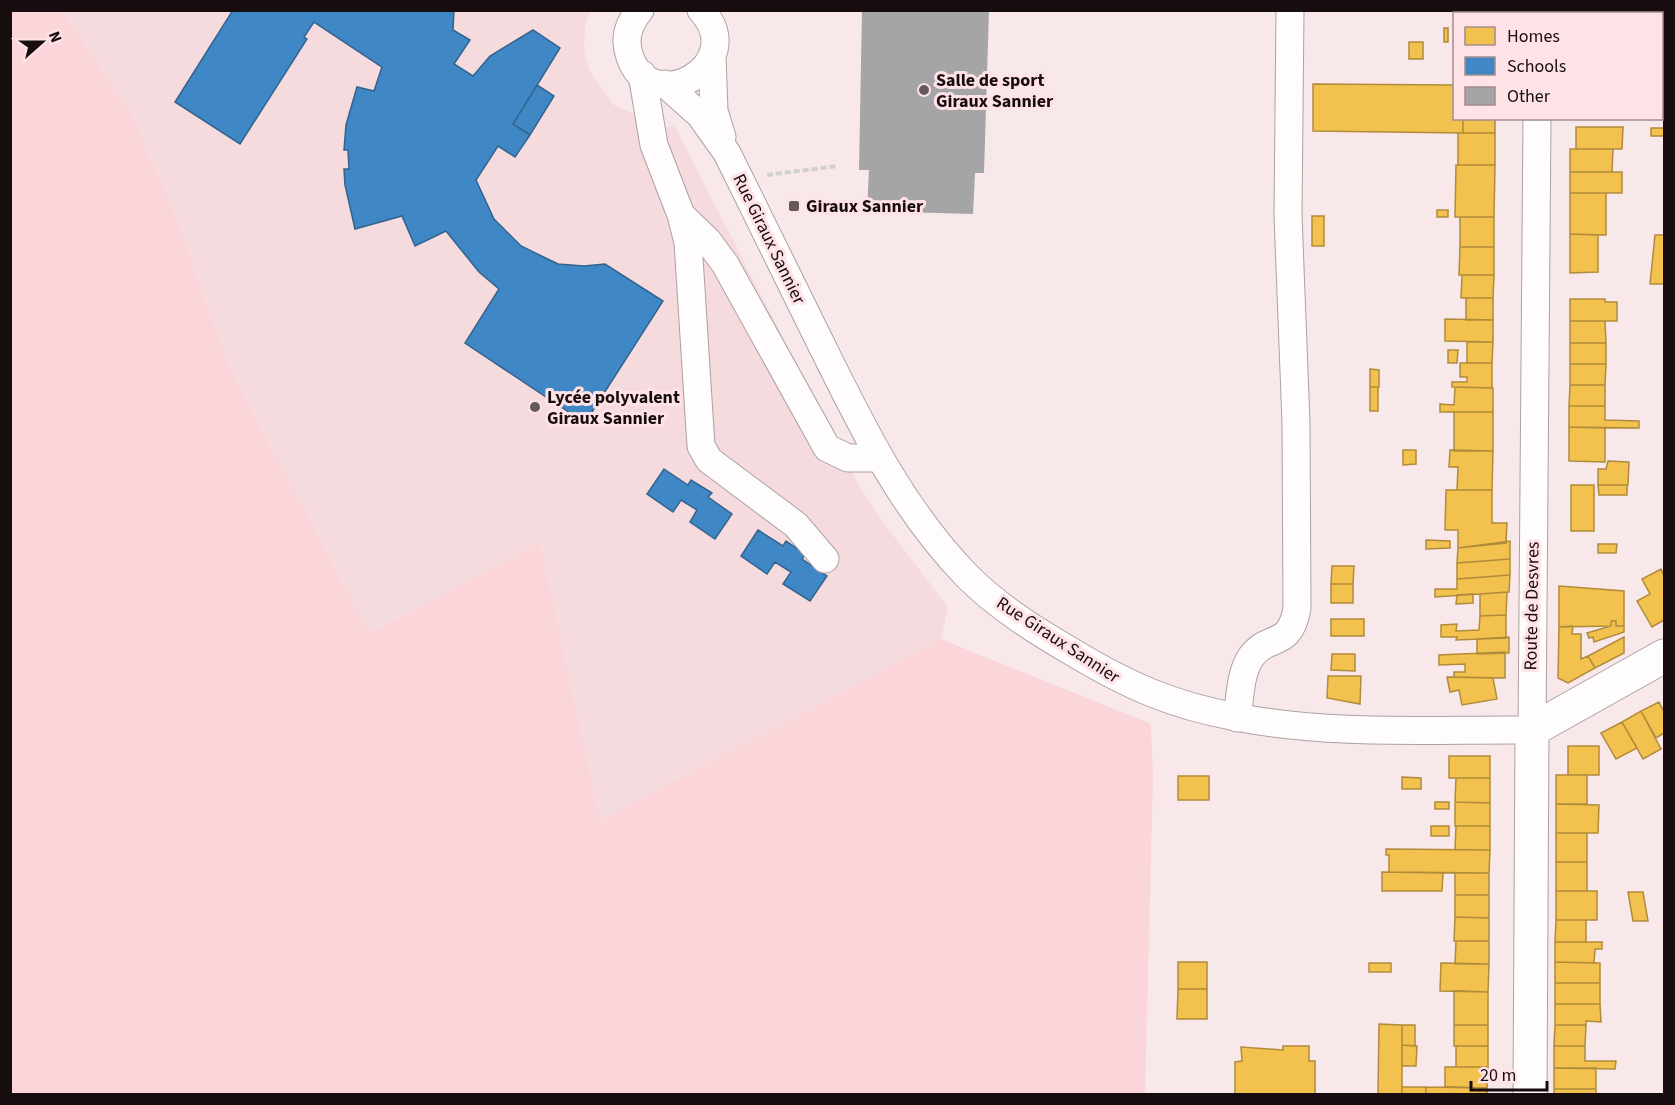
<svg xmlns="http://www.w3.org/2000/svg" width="1675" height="1105" viewBox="0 0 1675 1105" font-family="'Source Sans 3',sans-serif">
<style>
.built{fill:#f5dbde}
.green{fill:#fad5da}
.homes{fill:#f2c14e;stroke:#b08b3b;stroke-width:1.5}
.schools{fill:#3f88c5;stroke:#33638e;stroke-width:1.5}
.building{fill:#a5a4a7}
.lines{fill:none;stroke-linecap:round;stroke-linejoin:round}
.minor-casing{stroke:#aea0a2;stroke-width:29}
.major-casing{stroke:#aea0a2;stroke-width:35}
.path{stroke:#d3cecf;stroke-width:4;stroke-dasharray:6 3;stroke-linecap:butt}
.minor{stroke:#fefcfc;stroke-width:27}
.major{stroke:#fefcfc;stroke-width:33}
.poi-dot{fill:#66595b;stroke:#fee2e5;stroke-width:2}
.labels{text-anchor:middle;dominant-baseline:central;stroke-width:6;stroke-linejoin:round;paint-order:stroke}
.poi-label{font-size:18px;font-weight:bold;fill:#170c0e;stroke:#fee2e5;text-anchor:start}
.street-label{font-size:18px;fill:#170c0e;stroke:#fee2e5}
</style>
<rect width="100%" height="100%" fill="#f8e8ea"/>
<!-- built -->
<path class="built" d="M62,11H590L585,28L584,51L590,72L614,105L665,128L674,125L858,484L883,522L948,607L941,639L600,822L540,544L370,633L229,367L178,221L132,115Z"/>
<!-- green -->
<path class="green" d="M10,11H62L132,115L178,221L229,367L370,633L540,543L600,821L941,639L1151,724L1153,776L1145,1094H11Z"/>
<!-- homes -->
<path class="homes" d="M1571,10H1619V12H1571Z
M1461,12H1496V14H1461Z
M1571,12H1620V14H1571Z
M1444,28H1448V42H1444Z
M1409,42H1423V59H1409Z
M1313,84L1454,85V118H1463V133L1313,131Z
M1463,118H1495V133H1463Z
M1576,127H1623L1622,149H1576Z
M1651,128H1664V136H1651Z
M1458,133H1495V165H1458Z
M1570,149H1613L1612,172H1570Z
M1456,165H1495L1494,217H1455Z
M1570,172H1622V193H1570Z
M1570,193H1606V235L1570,234Z
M1437,210H1448V217H1437Z
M1312,216H1324V246H1312Z
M1460,217H1494V247H1460Z
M1570,234L1598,235V272L1570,273Z
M1655,235H1664V284H1650Z
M1460,247H1494V275H1459Z
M1462,275H1494L1493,298H1461Z
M1466,298H1493V320H1466Z
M1570,299H1605V302H1617V321H1570Z
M1445,319L1493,320V342L1445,341Z
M1570,321H1605L1606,343H1570Z
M1467,342H1493L1492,363H1467Z
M1570,343H1606V364H1570Z
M1448,350H1458L1457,363H1448Z
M1460,363H1492V388L1452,387V382H1467V377H1460Z
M1570,364H1606L1605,385H1570Z
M1370,369L1379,370V387H1370Z
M1570,385H1605V406H1569Z
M1370,387H1378V411H1370Z
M1455,387L1493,388V412H1440V404L1454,405Z
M1569,406H1605V420L1639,421V428L1569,427Z
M1454,412H1493V451H1454Z
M1569,427L1605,428V462L1569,461Z
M1403,450H1416V464L1403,465Z
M1450,450L1493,451L1492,490H1457L1458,467H1449Z
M1608,461L1629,462L1628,485H1598V469H1606Z
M1571,485H1594V531H1571Z
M1598,485H1627V495H1599Z
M1446,490H1492V523H1507L1506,543L1458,548V530H1445Z
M1426,540L1450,541V548L1426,549Z
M1510,541V559L1457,563L1458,548Z
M1598,544H1617L1616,553H1598Z
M1510,559V575L1457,579V563Z
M1332,566H1354L1353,584H1331Z
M1661,569L1664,576V620L1652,627L1637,601L1650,594L1642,579Z
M1510,575L1509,592L1435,597V589H1457V579Z
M1331,584H1353V603H1331Z
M1559,586L1624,591V626H1616V621H1611V626L1559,627Z
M1507,592L1506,615L1480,616V594Z
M1473,594V603L1456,604L1457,595Z
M1506,615V638L1456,640L1457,637H1441V625L1457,624L1456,631L1479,630L1480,616Z
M1331,619H1364V636H1331Z
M1611,621H1616V626H1624V632L1594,642L1593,637L1589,638L1587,633L1611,626Z
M1573,626L1572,634H1581V659L1588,656L1595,668L1568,683L1558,678L1559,627Z
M1509,637V653L1477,654V639Z
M1624,637V653L1595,668L1588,656Z
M1505,652V678L1454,677V672H1465V664L1439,665V655Z
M1332,654H1355V671L1331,670Z
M1328,676H1361L1360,704L1327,698Z
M1447,677L1493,678L1497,699L1462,705L1459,690L1450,692Z
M1659,702L1664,712V733L1656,738L1641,711Z
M1641,711L1661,749L1643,759L1622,722Z
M1622,722L1637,748L1616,759L1601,733Z
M1568,746H1599V775H1568Z
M1449,756H1490V778H1449Z
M1556,775H1587V804H1556Z
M1178,776H1209V800H1178Z
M1402,777L1421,778V789H1402Z
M1456,778H1490V803L1455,802Z
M1435,802H1449V809H1435Z
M1455,802L1490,803V826H1455Z
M1556,804L1599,805L1598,833H1556Z
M1431,826H1449V836H1431Z
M1456,826H1490V850H1455Z
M1556,833H1587V862H1556Z
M1386,849L1490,850L1489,873L1389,872V855H1386Z
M1556,862H1587V891H1556Z
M1382,872L1443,873L1442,891H1382Z
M1455,873H1489V895H1455Z
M1556,891H1597V920H1556Z
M1628,892H1643L1648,921H1633Z
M1455,895H1489V918L1455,917Z
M1455,917L1489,918V941H1454Z
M1556,920H1586V942H1555Z
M1456,941H1489V964H1455Z
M1555,942H1602V949H1595L1594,963L1555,962Z
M1178,962H1207V989H1178Z
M1555,962L1600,963V983H1555Z
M1369,963H1391V972H1369Z
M1441,963L1489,964L1488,992L1440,991Z
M1555,983H1600V1004H1555Z
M1178,989H1207V1019H1177Z
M1454,991L1488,992V1025H1454Z
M1555,1004H1600L1601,1022L1586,1021V1025H1555Z
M1379,1024L1402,1025V1094H1378Z
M1402,1025H1415V1046L1402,1045Z
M1454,1025H1488V1046H1454Z
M1555,1025H1586L1585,1046H1554Z
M1402,1045L1417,1046L1416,1066H1402Z
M1283,1046H1309V1061H1315V1094H1235V1062L1242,1061L1241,1047L1283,1050Z
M1456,1046H1488V1067H1456Z
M1554,1046H1585V1061H1616L1615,1069L1554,1068Z
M1445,1067H1488L1487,1088L1445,1087Z
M1554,1068H1596V1089H1554Z
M1402,1087H1426V1094H1402Z
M1426,1087L1487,1088V1094H1426Z
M1554,1089H1596V1094H1554Z"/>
<!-- schools -->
<path class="schools" d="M233,10H454L453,30L470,40L454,64L473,76L490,56L533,30L560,48L513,124L530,135L515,157L498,146L476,180L494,219L521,246L558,264L584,266L605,264L663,301L585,423L465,343L499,289L479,272L446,231L415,246L402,216L355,229L345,185L344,169H349L348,150H344L346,125L357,87L374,91L382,67L314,22L304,37L307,39L240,144L175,102Z
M537,85L554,96L530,135L513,124Z
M664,469L688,485L691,480L712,493L708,497L732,514L715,539L690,522L697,510L681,500L673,512L647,494Z
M758,530L783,546L786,541L805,554L802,559L827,576L810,601L783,584L791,572L775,562L767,574L741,556Z"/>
<!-- building -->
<path class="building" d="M862,10H989L984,173H975L973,214L867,211L869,170H859Z"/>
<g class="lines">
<!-- minor casing -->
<g class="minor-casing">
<path id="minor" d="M640,10C629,23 624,38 629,54C649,122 752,65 701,10
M1538,14V10
M712,56L714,111L722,137
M642,74L654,145L681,215L688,242L701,446L709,460L796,525L825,559
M665,84L700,115L727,153C759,218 791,284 824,350C864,431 903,510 967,576C998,607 1036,631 1074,653C1129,686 1172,705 1236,717C1332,736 1434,729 1532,730L1537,118
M681,215L708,241L725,264L827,448L848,458H879
M1237,718C1240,699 1240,673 1251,657C1268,633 1290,650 1297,608L1296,423L1288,215L1290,10"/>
</g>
<!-- major casing -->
<g class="major-casing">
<path id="major" d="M1530,1094L1532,730L1664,656"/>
</g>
<!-- path -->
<path class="path" d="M767,175L837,166"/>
<!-- minor -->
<use href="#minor" class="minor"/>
<!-- major -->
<use href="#major" class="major"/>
</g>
<!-- markers -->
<g class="poi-dot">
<circle cx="924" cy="90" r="6"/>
<rect x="788" y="200" width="12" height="12" rx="3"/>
<circle cx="535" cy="407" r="6"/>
</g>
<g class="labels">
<!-- poi labels -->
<g class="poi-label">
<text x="936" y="80">Salle de sport<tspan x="936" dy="21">Giraux Sannier</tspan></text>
<text x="806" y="206">Giraux Sannier</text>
<text x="547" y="397">Lycée polyvalent<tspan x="547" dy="21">Giraux Sannier</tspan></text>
</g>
<!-- street labels -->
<g class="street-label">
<text transform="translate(769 239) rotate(64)">Rue Giraux Sannier</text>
<text transform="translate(1532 606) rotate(-89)">Route de Desvres</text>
<text transform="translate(1058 640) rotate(33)">Rue Giraux Sannier</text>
</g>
</g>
<!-- border -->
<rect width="1675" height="1105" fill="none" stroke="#170c0e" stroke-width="24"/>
<!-- legend -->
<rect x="1453" y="12" width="210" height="108" fill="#fee2e5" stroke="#a28c8f" stroke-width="1.5"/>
<rect x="1465" y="27" width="30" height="18" fill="#f2c14e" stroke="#a28c8f" stroke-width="1.5"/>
<text x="1507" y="42" font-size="18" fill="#170c0e">Homes</text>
<rect x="1465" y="57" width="30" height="18" fill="#3f88c5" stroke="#a28c8f" stroke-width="1.5"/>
<text x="1507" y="72" font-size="18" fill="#170c0e">Schools</text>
<rect x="1465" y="87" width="30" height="18" fill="#a5a4a7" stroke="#a28c8f" stroke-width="1.5"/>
<text x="1507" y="102" font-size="18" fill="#170c0e">Other</text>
<!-- north arrow -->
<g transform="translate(42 42) rotate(69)" stroke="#fee2e5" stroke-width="4.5" paint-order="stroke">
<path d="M0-4.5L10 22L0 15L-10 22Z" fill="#170c0e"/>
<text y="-9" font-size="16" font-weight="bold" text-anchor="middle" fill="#170c0e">N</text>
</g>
<!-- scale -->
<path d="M1471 1081v9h76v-9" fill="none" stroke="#170c0e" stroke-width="3"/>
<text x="1480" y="1081" font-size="18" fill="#170c0e" stroke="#fee2e5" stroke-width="4.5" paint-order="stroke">20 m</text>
</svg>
